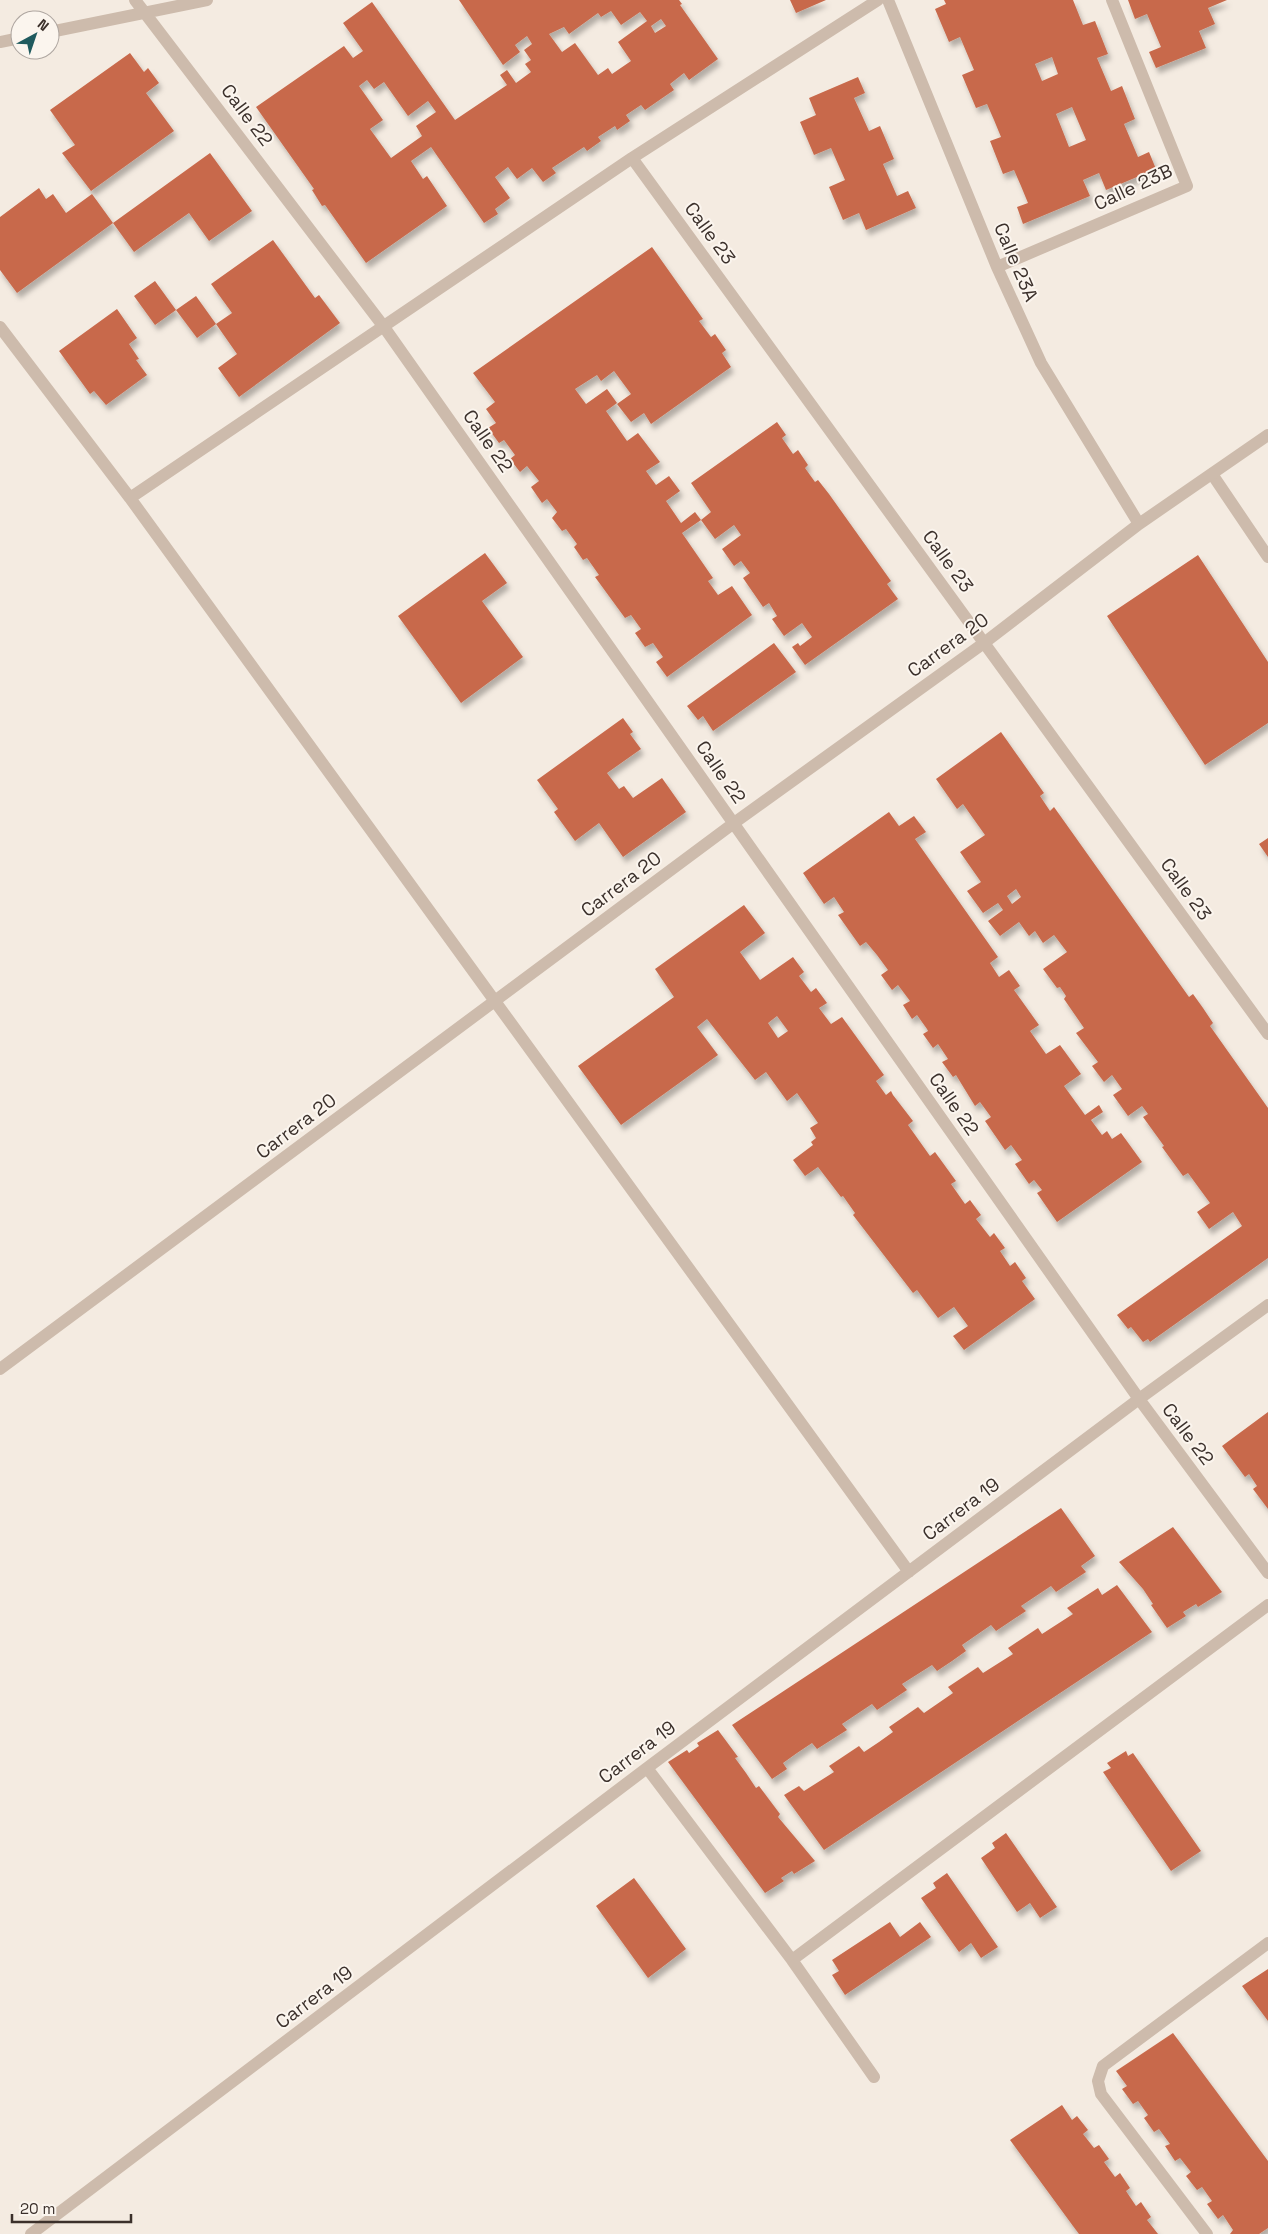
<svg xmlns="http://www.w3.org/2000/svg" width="1268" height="2234" viewBox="0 0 1268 2234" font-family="'Space Grotesk',sans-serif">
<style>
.building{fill:#c8694b;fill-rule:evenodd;filter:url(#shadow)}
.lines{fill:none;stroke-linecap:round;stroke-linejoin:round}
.lane{stroke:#cdbbac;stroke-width:12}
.street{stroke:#cdbbac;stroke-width:12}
.labels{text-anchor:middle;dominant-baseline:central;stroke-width:4;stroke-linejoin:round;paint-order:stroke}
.street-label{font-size:19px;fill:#3b302b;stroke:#fbf5ee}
</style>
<defs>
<filter id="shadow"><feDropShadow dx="3" dy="5.5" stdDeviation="2.5" flood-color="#0004"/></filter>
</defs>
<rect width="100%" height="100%" fill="#f4ebe1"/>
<!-- building -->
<path class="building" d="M459,0H679L682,4L680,5L718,59L689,80L684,73L670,84L674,90L645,110L641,105L626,115L630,121L617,130L615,126L598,137L601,141L587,151L584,147L552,168L556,173L543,182L532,168L517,179L508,167L495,177L510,198L495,209L498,214L484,223L431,147L411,161L423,179L427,176L447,206L366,263L325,205L322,206L312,190L314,189L256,107L344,46L353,58L363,51L343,23L372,2L455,120L507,85L500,75L507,70L516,83L531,72L525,64L531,60L524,50L532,44L527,36L515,45L520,52L503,65ZM611,11L621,25L640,12L647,21L618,42L631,61L612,74L608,68L598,75L575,43L562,52L549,34L564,27L569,34L598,13L601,17ZM661,19L666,26L655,33L651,26ZM367,80L374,89L384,82L408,116L428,101L436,112L416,126L422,136L391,158L370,129L383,120L359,86Z
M790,0H826L796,13Z
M944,0H1073L1083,25L1095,21L1108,54L1097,58L1111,91L1122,86L1135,119L1124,124L1138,157L1149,152L1156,169L1106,190L1099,173L1083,180L1090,196L1023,224L1017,207L1028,203L1021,186L1014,170L1003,174L990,141L1001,137L994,120L987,104L976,108L962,75L974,70L960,37L949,42L935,9L946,4ZM1052,57L1058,74L1042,81L1035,64ZM1072,107L1086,140L1069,147L1056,114Z
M1128,0H1227L1208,8L1215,24L1199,31L1206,48L1156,68L1149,52L1161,47L1147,14L1135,19Z
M130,53L144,72L148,68L159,83L146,93L174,131L91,191L62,153L75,145L50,110Z
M858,77L865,93L854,98L869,131L880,126L894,159L883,164L897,196L908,191L916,208L866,230L859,213L843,220L829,187L845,180L831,148L814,155L800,122L816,115L809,98Z
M210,153L252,211L209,241L189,213L134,252L113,223Z
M39,188L46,199L53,194L66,213L92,194L113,223L17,293L0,270V217Z
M273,240L315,298L319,295L340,323L239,397L218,368L237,354L216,324L232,313L211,284Z
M652,247L703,319L699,321L711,337L715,334L726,350L722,353L731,367L651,424L644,413L631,422L617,404L631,394L614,371L601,381L597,375L575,389L586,404L607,389L617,403L606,411L627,441L638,433L660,462L646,471L656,485L669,476L680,491L666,501L681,523L695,512L701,520L682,533L713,578L708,581L718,595L732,586L752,615L667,677L656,662L663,657L653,643L645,647L635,633L641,629L631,615L625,618L595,577L599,575L587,558L583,560L574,547L577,544L566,529L562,531L552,518L557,512L547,499L542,503L531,487L539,481L527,466L520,472L510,459L515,455L504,440L499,443L488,428L496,423L486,409L495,402L473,373Z
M155,281L176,310L155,325L134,296Z
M196,296L216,324L197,338L176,310Z
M117,309L137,338L129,344L139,359L136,360L147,375L106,405L94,391L90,394L59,351Z
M777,422L786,435L782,438L793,454L798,450L808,465L805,468L815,482L818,480L829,494L891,581L887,584L898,599L805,665L792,647L798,643L800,646L812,637L802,623L784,636L772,619L777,616L769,603L763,607L743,578L750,573L741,561L734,566L722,549L741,535L734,525L715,539L701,520L711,512L691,483Z
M485,553L507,583L482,601L523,657L461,703L398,616Z
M1198,555L1268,662V723L1205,765L1107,616Z
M774,643L796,672L713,731L703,716L698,720L687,706Z
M623,718L633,732L630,734L641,749L607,773L619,789L624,786L633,798L662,778L686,812L623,857L599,823L575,841L554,812L558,809L537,780Z
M1001,732L1044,793L1040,796L1050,811L1054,807L1189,997L1193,994L1203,1008L1213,1023L1210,1026L1268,1108V1258L1150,1342L1148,1339L1143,1342L1131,1327L1128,1329L1117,1315L1242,1226L1233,1212L1209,1229L1197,1212L1210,1203L1188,1173L1183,1176L1162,1147L1164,1146L1143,1117L1148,1114L1142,1106L1128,1116L1113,1095L1122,1089L1112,1075L1104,1082L1092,1066L1098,1062L1076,1033L1084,1028L1064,999L1066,996L1060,987L1057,988L1043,969L1067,952L1054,935L1043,943L1035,931L1029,936L1019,922L1000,936L988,921L1003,910L998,903L983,913L967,891L981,882L960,852L985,835L963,804L957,809L936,779ZM1016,889L1021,897L1012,904L1007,896Z
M889,812L899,826L914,816L926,832L915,839L998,957L990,963L999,977L1009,970L1020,986L1014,990L1039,1025L1030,1031L1046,1054L1060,1045L1081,1074L1064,1086L1085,1115L1099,1105L1103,1112L1091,1120L1102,1135L1107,1131L1112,1139L1121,1133L1142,1162L1057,1222L1037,1193L1042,1190L1034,1180L1029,1184L1015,1164L1022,1160L1011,1145L1005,1150L985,1121L991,1117L980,1102L975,1106L956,1075L953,1077L942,1062L948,1059L938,1044L933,1048L923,1034L928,1031L927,1029L917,1015L912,1019L903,1005L910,1001L898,985L892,990L881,975L888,970L877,955L866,942L860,946L838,915L844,912L834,897L824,904L803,873Z
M1268,838V857L1259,844Z
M744,905L765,933L740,952L760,980L793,957L804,972L799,976L811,992L816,988L827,1003L819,1008L831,1024L842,1017L884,1075L876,1081L886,1095L891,1091L893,1095L913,1121L908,1125L930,1156L935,1152L956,1181L951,1184L965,1204L970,1200L981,1215L976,1219L990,1237L994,1233L1005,1248L1000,1251L1010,1266L1015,1262L1026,1278L1022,1281L1035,1299L964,1350L953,1336L968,1326L954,1307L938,1318L917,1290L913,1293L853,1215L855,1213L843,1196L841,1197L818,1167L805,1176L793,1160L813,1145L811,1142L816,1138L810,1128L818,1123L797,1093L787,1101L766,1072L755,1080L707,1019L697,1027L718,1055L621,1125L578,1066L674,997L655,969ZM777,1016L788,1031L778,1038L768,1023Z
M1268,1412V1509L1253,1489L1257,1486L1249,1474L1245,1477L1222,1446Z
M1061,1508L1095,1556L1081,1566L1086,1572L1056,1592L1051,1586L1021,1606L1026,1611L996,1631L991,1625L962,1645L966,1651L952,1661L937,1671L932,1665L902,1684L907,1690L877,1710L872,1704L842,1724L847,1730L817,1749L812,1743L797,1753L783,1763L787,1769L772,1779L732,1725Z
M1173,1527L1222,1592L1198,1607L1196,1604L1183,1612L1186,1616L1167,1628L1151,1605L1153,1604L1143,1589L1119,1562Z
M1117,1585L1152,1632L824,1850L784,1795L799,1786L804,1791L834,1772L829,1766L859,1746L864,1752L879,1742L893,1732L889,1727L918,1707L924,1713L953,1693L948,1687L978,1667L983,1673L1013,1654L1008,1648L1038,1628L1042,1634L1073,1614L1067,1608L1098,1588L1102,1595Z
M718,1730L738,1757L735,1758L746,1773L756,1788L759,1786L780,1814L778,1817L815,1861L794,1874L792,1871L781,1878L784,1881L765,1893L668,1762L687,1750L689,1753L699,1746L697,1743Z
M1126,1751L1128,1756L1133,1753L1201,1851L1171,1871L1103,1772L1111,1768L1107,1763Z
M1006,1833L1057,1907L1040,1918L1030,1903L1017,1912L981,1858L995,1848L992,1843Z
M947,1873L998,1947L981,1958L971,1943L959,1952L921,1898L936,1888L933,1883Z
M634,1878L686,1949L648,1978L596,1906Z
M890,1922L900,1937L920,1922L931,1937L845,1995L832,1975L839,1971L832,1960Z
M1268,1969V2021L1242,1986Z
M1173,2033L1268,2161V2228L1259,2234H1230L1233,2230L1223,2215L1218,2219L1207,2204L1212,2201L1202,2187L1197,2190L1186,2176L1191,2172L1180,2158L1175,2161L1165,2146L1170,2144L1159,2129L1154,2132L1144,2118L1148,2115L1138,2101L1133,2104L1122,2089L1127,2086L1116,2071Z
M1062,2105L1072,2120L1077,2116L1088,2130L1083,2134L1094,2148L1099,2145L1109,2159L1104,2162L1115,2177L1120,2173L1130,2188L1126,2191L1136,2206L1141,2202L1151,2217L1147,2220L1158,2234H1079L1073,2226L1010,2140Z"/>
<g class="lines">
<!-- lane -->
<path class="lane" d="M1212,474L1268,557"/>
<!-- street -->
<path class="street" d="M135,0L384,327L1139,1399L1268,1573
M888,0L997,267L1041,363L1139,524
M50,32L207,0
M0,42L20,38
M632,158L1268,1034
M997,267L1187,186L1112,0
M0,327L130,498L909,1572
M130,498L632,158L878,0
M0,1369L734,823L984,643L1139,524L1268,435
M647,1768L792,1960L874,2077
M792,1960L1268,1605
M31,2234L647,1768L1139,1399L1268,1305
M1207,2234L1101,2094L1098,2081L1103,2066L1268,1943"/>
</g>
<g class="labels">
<!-- street labels -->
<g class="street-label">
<text transform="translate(247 115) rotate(53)">Calle 22</text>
<text transform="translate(1133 187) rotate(-25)">Calle 23B</text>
<text transform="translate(710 233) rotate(54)">Calle 23</text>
<text transform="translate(1016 262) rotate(67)">Calle 23A</text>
<text transform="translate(488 441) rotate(55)">Calle 22</text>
<text transform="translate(948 561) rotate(54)">Calle 23</text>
<text transform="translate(948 645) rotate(-36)">Carrera 20</text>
<text transform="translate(721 772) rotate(55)">Calle 22</text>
<text transform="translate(621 884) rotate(-37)">Carrera 20</text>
<text transform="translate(1186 889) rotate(54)">Calle 23</text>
<text transform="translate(954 1104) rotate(55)">Calle 22</text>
<text transform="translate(296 1126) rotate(-37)">Carrera 20</text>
<text transform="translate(1188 1434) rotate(53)">Calle 22</text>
<text transform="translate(961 1509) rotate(-37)">Carrera 19</text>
<text transform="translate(637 1752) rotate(-37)">Carrera 19</text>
<text transform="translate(314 1997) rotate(-37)">Carrera 19</text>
</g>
</g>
<!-- north arrow -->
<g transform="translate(35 35) rotate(40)"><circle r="24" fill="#fbf5ee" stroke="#aea6a0"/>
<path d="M0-4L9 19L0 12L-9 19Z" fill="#1f5a5e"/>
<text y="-8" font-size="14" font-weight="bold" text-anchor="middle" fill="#3b302b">N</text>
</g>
<!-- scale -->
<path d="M12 2214v8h119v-8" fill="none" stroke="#3b302b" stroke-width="2.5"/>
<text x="20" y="2214" font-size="15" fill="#3b302b" stroke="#fbf5ee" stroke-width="4" paint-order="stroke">20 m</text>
</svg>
